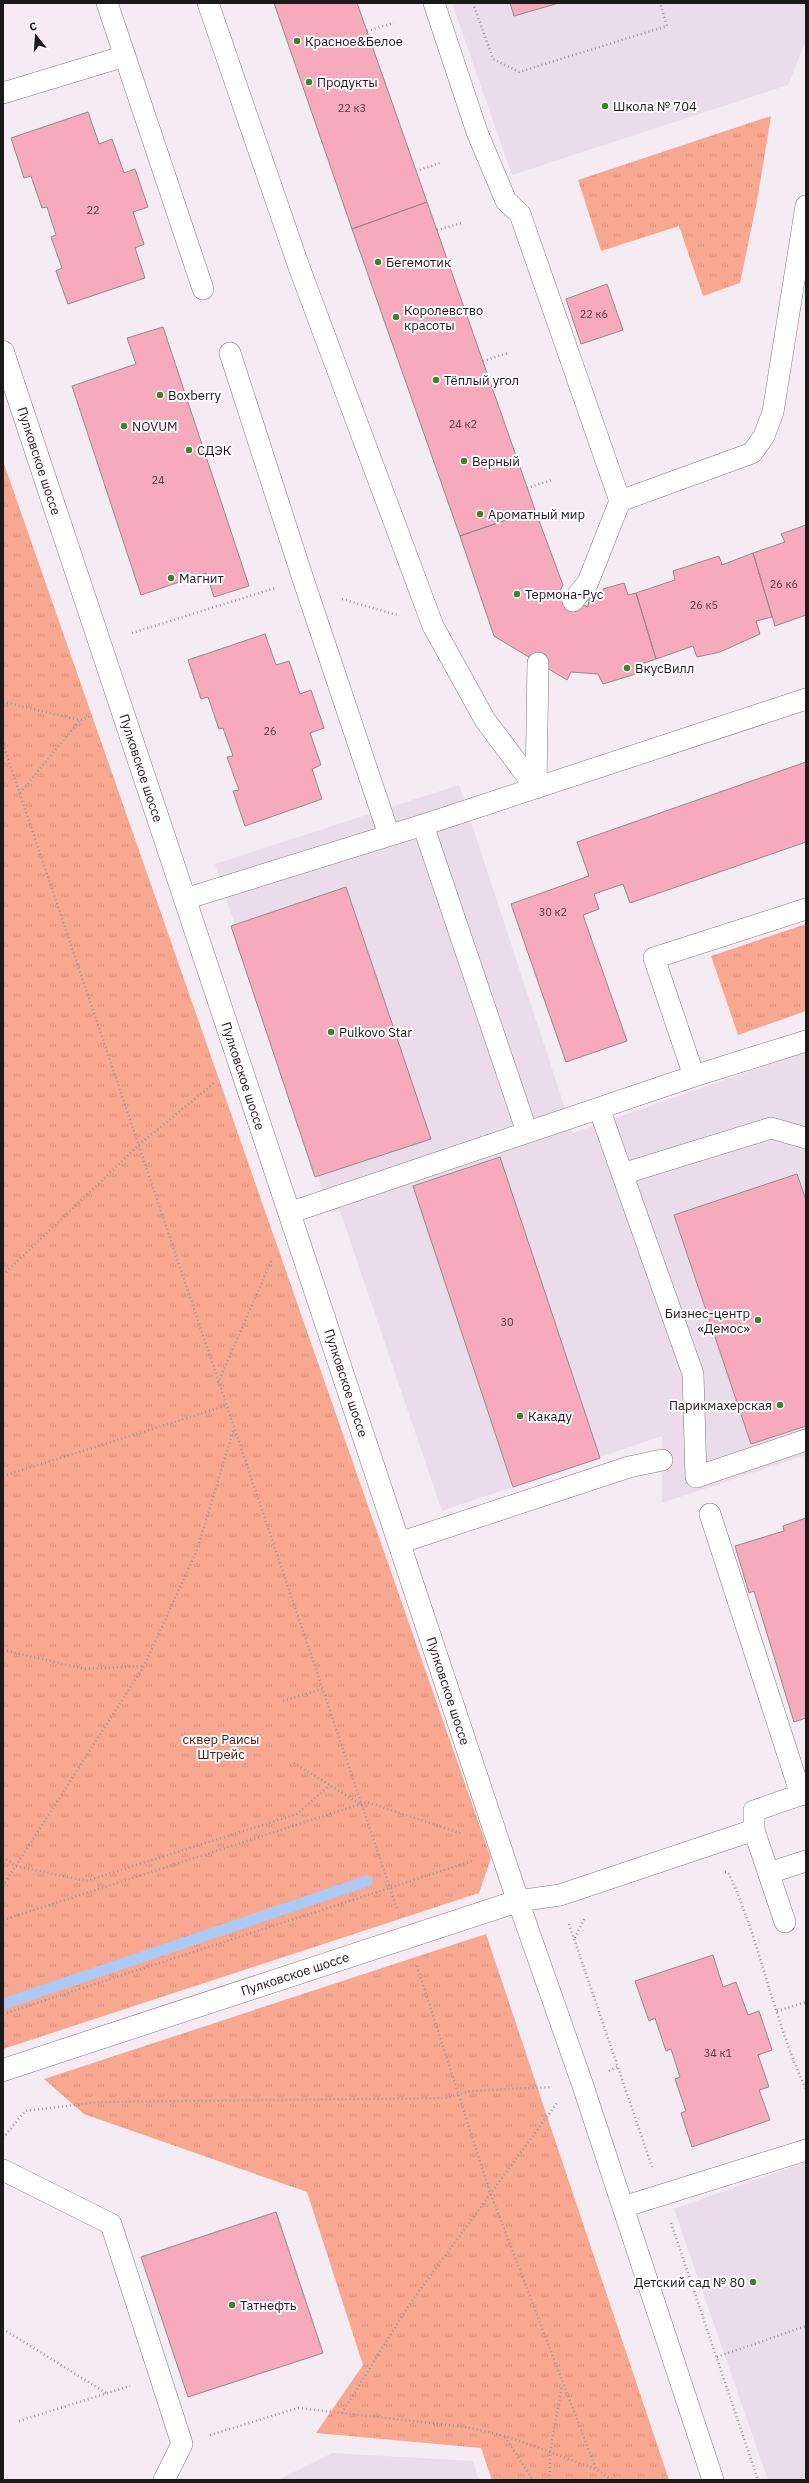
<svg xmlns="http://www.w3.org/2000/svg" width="809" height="2483" viewBox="0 0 809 2483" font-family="'IBM Plex Sans',sans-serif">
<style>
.built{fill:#ebdcea}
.park{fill:url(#park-tufts)}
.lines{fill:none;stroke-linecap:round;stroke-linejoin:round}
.stream{stroke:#adc9f5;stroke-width:11}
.building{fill:#f7aabd;stroke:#95898c}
.service-casing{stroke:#817980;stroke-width:22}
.minor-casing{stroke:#817980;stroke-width:23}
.path{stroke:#9c969b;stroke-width:2.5;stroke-dasharray:1 3;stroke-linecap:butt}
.service{stroke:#fff;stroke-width:21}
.minor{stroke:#fff;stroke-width:22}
.poi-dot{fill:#3c842b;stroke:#fffafe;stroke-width:1.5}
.labels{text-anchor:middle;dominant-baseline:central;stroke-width:4;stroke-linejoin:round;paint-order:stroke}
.number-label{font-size:11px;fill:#533d44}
.poi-label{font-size:13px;fill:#1c191b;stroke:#fffafe;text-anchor:start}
.street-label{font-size:13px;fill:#1c191b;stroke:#fffafe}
.park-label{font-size:13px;fill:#4e1605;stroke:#fffafe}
</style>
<defs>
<pattern id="park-tufts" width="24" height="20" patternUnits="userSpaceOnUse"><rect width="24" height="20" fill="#f8a890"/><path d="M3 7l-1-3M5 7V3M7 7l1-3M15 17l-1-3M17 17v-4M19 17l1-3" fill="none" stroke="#d4907c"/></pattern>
</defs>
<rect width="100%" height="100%" fill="#f4ebf3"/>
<!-- built -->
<path class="built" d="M452,3H806V41L788,85L512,175Z
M459,785L573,1133L804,1052L806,1053V1455L662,1503V1436L442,1511L340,1211L330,1212L215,864Z
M806,2162V2480H768L674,2209Z
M332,2453L473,2461L479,2480H278Z"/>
<!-- park -->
<path class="park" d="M771,116L757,201L740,283L703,296L679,226L601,251L578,180Z
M3,461L491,1858L479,1893L3,2049Z
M806,924V1011L738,1035L711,956Z
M486,1934L669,2480H492L481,2448L316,2433L363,2365L307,2192L84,2114L44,2079Z"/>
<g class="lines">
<!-- stream -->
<path class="stream" d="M3,2004L367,1881"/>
</g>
<!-- building -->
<path class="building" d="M274,3H357L427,202L352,229Z
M510,3H559L514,16Z
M88,112L99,144L112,139L124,173L135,169L148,207L133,212L144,244L135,248L145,278L68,304L56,271L62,268L51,237L56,235L47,207L42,208L31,176L24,178L11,138Z
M427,202L535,510L460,536L352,229Z
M607,284L623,330L581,344L566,299Z
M163,327L249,586L214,597L206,573L141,595L72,386L136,364L127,338Z
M535,510L563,585L558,594L588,607L589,599L604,594L603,589L624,583L628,595L636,593L656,659L641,664L642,672L603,684L598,674L571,672L567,680L494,636L460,536Z
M806,525V615L775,626L753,553L785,542L781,534Z
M753,553L772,617L756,621L760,634L720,652L697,657L693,646L656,659L636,593L675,580L673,571L719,556L722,565Z
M265,634L276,665L289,661L300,694L311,690L324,728L310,733L321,765L312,769L322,799L245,826L233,791L239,790L227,757L233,756L223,728L219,729L208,697L201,699L188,660Z
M806,762V842L630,903L623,884L594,894L599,909L583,915L627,1041L566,1062L511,904L589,876L577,842Z
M346,887L431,1139L315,1177L231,926Z
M500,1157L600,1458L513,1487L413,1186Z
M797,1174L806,1200V1426L751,1444L674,1215Z
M806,1518V1718L794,1722L754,1591L749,1593L735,1546L784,1531L783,1526Z
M713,1955L723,1987L736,1982L748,2015L759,2011L772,2050L758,2055L769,2087L759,2090L770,2120L692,2147L681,2113L686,2111L675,2079L680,2077L671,2049L666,2051L655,2018L649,2021L635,1981Z
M276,2212L323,2353L188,2397L141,2257Z"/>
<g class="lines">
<!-- service casing -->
<g class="service-casing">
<path id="service" d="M107,3L203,289
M208,3L299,267L433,626L485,720L536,788
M434,3L477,132L506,201L520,214L620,501L752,453L764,436L773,412L806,206
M3,93L125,56
M230,353L303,579L389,835
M573,601L588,582L620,501
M536,788L538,663
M423,825L527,1132
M185,899L423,825L806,699
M694,1076L654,958L806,909
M599,1108L693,1374L696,1477L806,1440
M622,1174L771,1128L806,1138
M289,1213L694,1076L806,1041
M710,1514L801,1795
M399,1543L629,1467L662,1460
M754,1830V1811L806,1793
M769,1873L806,1861
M3,2170L111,2224L182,2444L164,2480
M623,2207L806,2150
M713,2480L582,2083L518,1901L560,1895L754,1830L785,1922"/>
</g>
<!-- minor casing -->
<g class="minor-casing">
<path id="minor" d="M3,352L518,1901L3,2070"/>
</g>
<!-- path -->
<path class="path" d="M473,3L493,59L519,72L667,26L660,3
M367,31L394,23
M416,171L440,163
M437,230L462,223
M483,361L508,353
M527,488L552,480
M342,599L397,615
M132,633L275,588
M3,702L80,720L92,716
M3,744L397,1909
M20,793L80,720
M3,1275L140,1144L214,1083
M218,1383L272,1259
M3,1476L225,1406
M3,1650L85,1669L143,1666
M283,1701L322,1689
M294,1763L360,1804
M3,1857L16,1866L86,1881L297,1814L330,1785
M725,1872H728C761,1942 773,2020 806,2089
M3,1886L144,1666L197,1550L234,1428
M3,1920L367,1802L463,1834
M569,1924L652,2167
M575,1938L584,1919
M417,1966L490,2192L596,2469
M777,2011L806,2002
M3,2014L472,1861
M609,2071L617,2067
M3,2138L25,2111L100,2102L448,2098L470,2091L552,2087
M671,2223L758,2480
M3,2329L106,2393
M717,2357L806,2326
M342,2413L409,2305L557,2103
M19,2421L130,2386
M210,2435L298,2408L466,2427L505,2436L550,2452L596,2469L612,2480
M505,2437L533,2480
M550,2480V2452L562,2386"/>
<!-- service -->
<use href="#service" class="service"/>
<!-- minor -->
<use href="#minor" class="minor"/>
</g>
<!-- markers -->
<g class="poi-dot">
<circle cx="297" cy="41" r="4"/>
<circle cx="309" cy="82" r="4"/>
<circle cx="605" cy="106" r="4"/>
<circle cx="378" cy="262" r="4"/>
<circle cx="396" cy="317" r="4"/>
<circle cx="436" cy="380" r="4"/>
<circle cx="160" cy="395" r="4"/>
<circle cx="124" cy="426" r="4"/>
<circle cx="189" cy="450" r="4"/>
<circle cx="464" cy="461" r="4"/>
<circle cx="480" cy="514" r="4"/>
<circle cx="171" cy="578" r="4"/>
<circle cx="517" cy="594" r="4"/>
<circle cx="627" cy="668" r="4"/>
<circle cx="331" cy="1032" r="4"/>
<circle cx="758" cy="1320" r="4"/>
<circle cx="780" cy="1405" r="4"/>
<circle cx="520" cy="1416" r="4"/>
<circle cx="753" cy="2282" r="4"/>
<circle cx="232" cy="2305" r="4"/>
</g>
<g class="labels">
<!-- number labels -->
<g class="number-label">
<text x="352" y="108">22 к3</text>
<text x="93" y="210">22</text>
<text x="594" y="314">22 к6</text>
<text x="463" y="424">24 к2</text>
<text x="158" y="480">24</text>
<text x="784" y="584">26 к6</text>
<text x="704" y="605">26 к5</text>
<text x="270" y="731">26</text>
<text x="553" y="912">30 к2</text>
<text x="507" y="1322">30</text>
<text x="718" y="2053">34 к1</text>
</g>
<!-- poi labels -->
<g class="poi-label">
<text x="305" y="41">Красное&amp;Белое</text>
<text x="317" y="82">Продукты</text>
<text x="613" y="106">Школа № 704</text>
<text x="386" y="262">Бегемотик</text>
<text x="404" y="310">Королевство<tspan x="404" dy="15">красоты</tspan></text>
<text x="444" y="380">Тёплый угол</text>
<text x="168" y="395">Boxberry</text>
<text x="132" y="426">NOVUM</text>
<text x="197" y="450">СДЭК</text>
<text x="472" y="461">Верный</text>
<text x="488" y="514">Ароматный мир</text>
<text x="179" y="578">Магнит</text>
<text x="525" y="594">Термона-Рус</text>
<text x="635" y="668">ВкусВилл</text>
<text x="339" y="1032">Pulkovo Star</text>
<text x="750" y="1313" text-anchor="end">Бизнес-центр<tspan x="750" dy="15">«Демос»</tspan></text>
<text x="772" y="1405" text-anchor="end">Парикмахерская</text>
<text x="528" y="1416">Какаду</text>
<text x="745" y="2282" text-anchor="end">Детский сад № 80</text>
<text x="240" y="2305">Татнефть</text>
</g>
<!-- street labels -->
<g class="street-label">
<text transform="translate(39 461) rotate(72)">Пулковское шоссе</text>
<text transform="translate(141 768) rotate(72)">Пулковское шоссе</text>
<text transform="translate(243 1076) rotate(72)">Пулковское шоссе</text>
<text transform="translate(346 1383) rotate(72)">Пулковское шоссе</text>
<text transform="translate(448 1691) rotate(72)">Пулковское шоссе</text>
<text transform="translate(295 1974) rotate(-18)">Пулковское шоссе</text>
</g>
<!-- park labels -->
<g class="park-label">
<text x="221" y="1739">сквер Раисы<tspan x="221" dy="15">Штрейс</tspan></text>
</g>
</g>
<!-- border -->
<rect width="809" height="2483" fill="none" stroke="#1c191b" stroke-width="8"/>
<!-- north arrow -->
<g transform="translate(36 36) rotate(343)" stroke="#fffafe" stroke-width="3" paint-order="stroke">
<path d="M0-3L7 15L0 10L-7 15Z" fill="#1c191b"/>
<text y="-6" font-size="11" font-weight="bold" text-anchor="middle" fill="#1c191b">С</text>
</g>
</svg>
